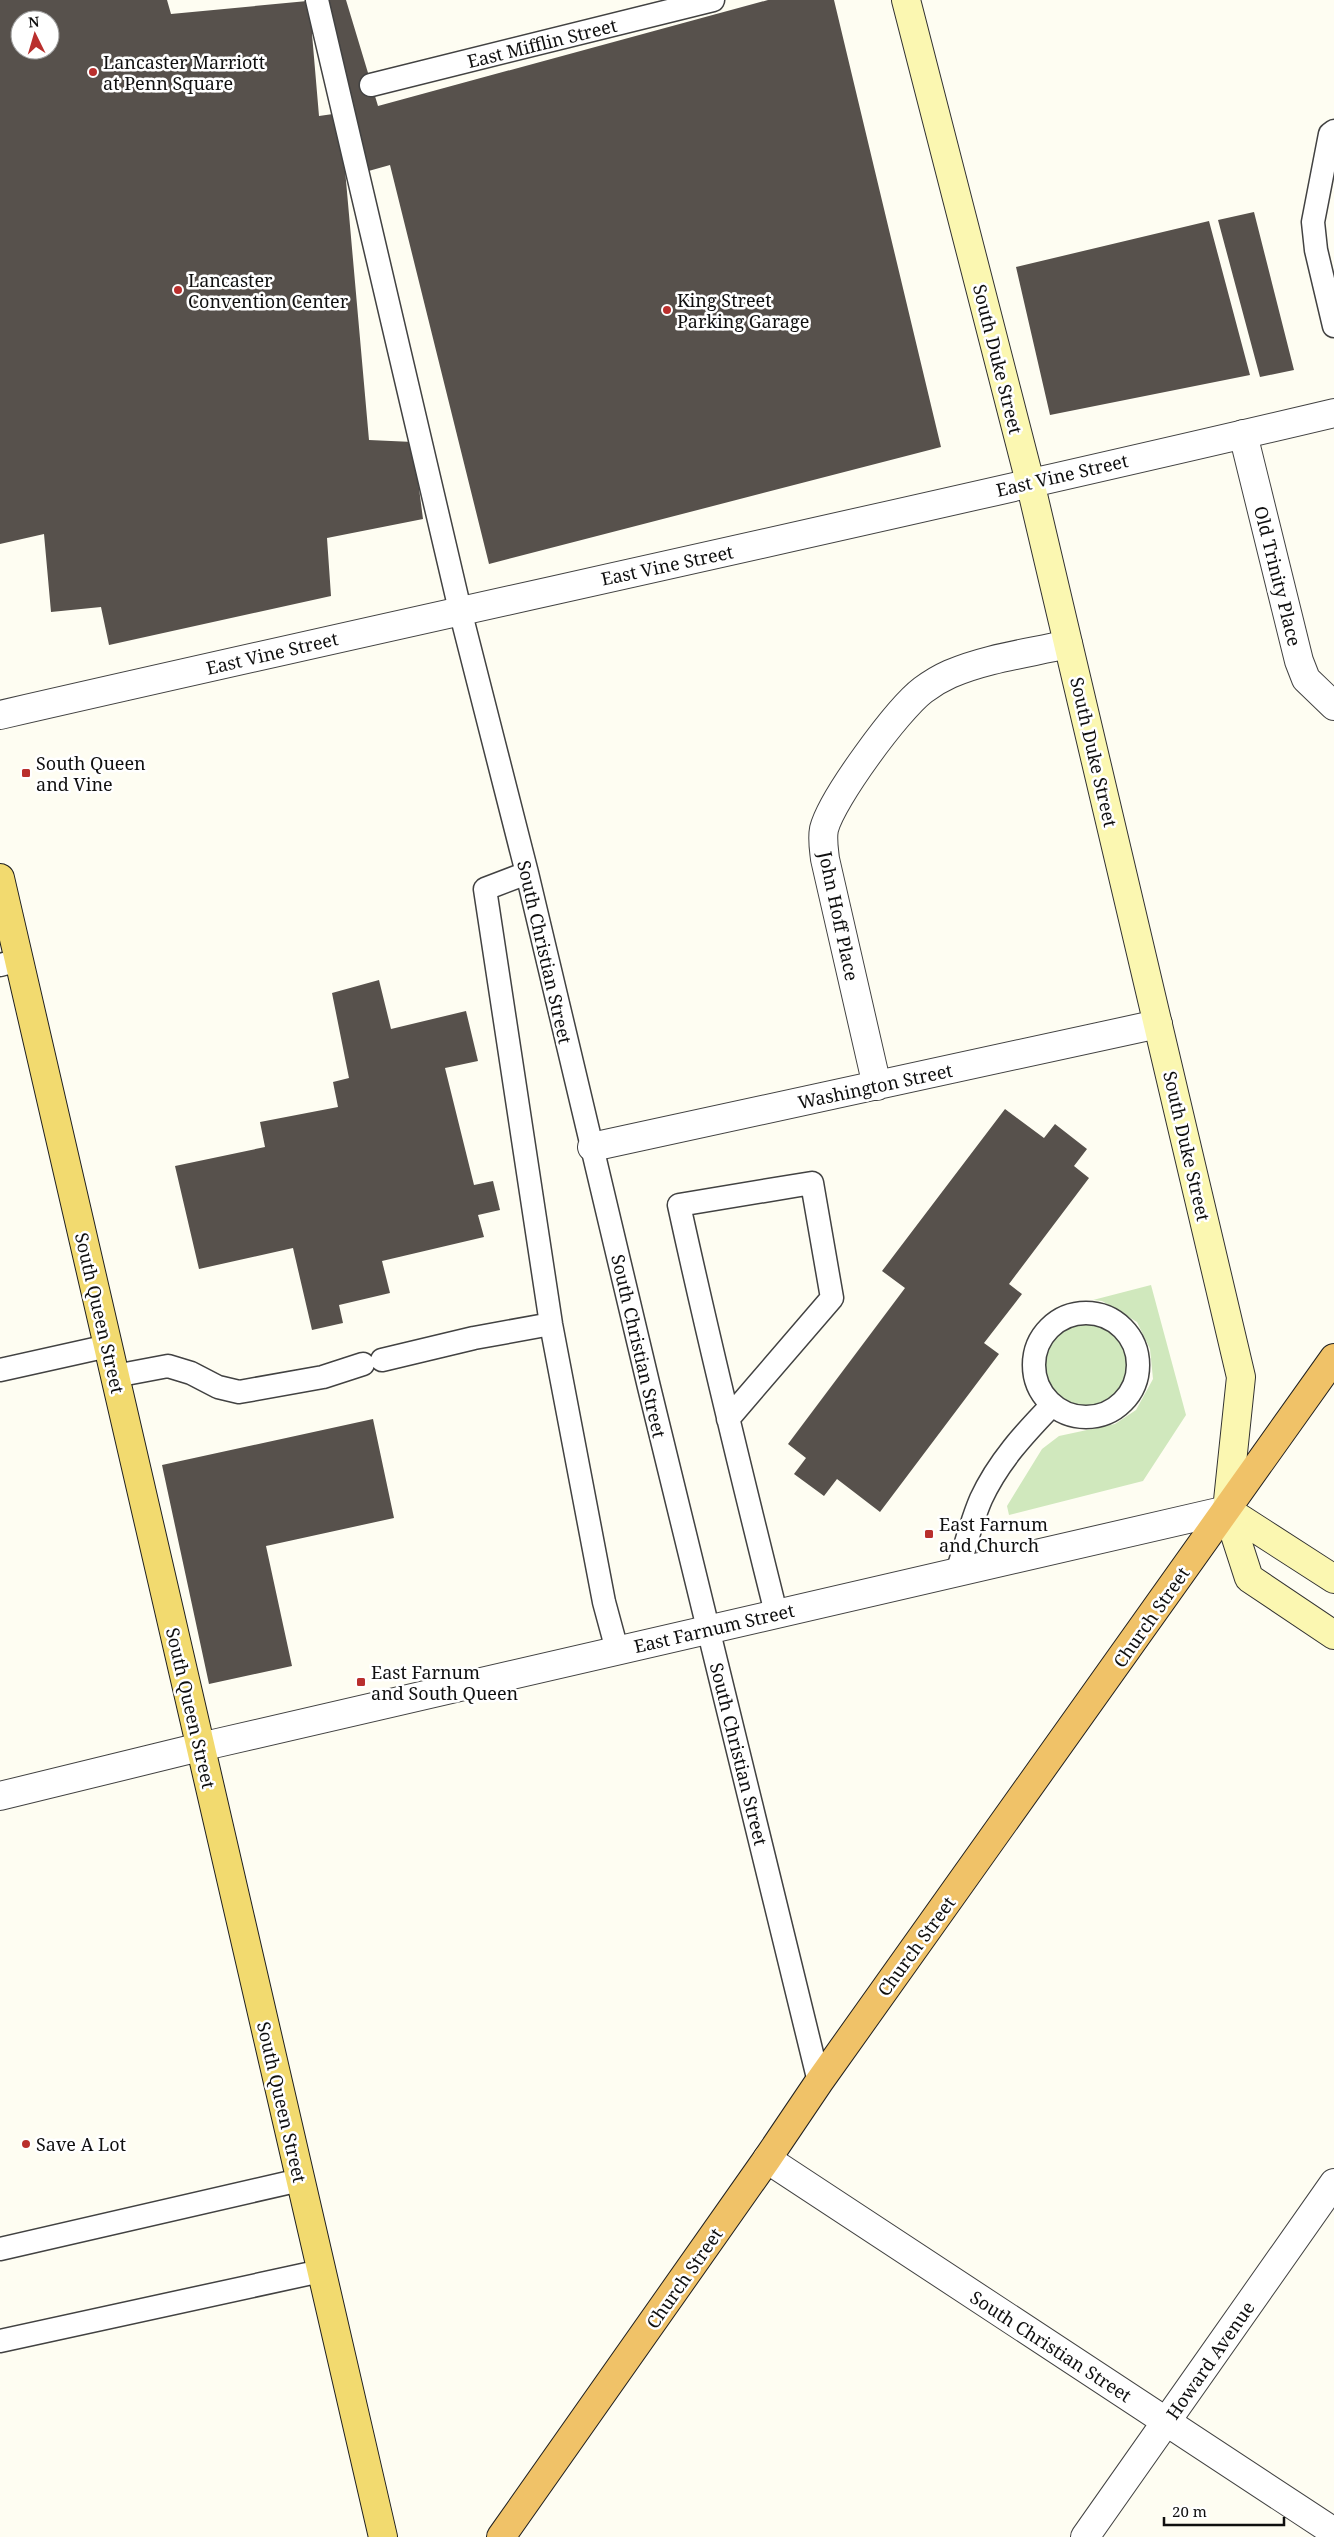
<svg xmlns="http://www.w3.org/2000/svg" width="1334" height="2537" viewBox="0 0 1334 2537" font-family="'Noto Serif',serif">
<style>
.green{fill:#d0e8bd}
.building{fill:#57514c;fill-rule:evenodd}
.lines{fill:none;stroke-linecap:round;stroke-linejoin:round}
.service-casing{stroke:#424242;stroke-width:25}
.minor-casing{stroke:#424242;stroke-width:30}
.tertiary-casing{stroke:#424242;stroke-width:30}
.secondary-casing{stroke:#313131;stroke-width:30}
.primary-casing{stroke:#202020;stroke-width:30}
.trunk-casing{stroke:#202020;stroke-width:30}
.service{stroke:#fff;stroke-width:22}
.minor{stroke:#fff;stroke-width:28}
.tertiary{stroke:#fff;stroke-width:28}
.secondary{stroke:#fbf7b1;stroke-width:28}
.primary{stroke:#f2da6f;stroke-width:28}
.trunk{stroke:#f0c268;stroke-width:28}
.poi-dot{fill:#b92f2d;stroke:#fff;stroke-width:2}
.labels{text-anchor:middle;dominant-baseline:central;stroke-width:5;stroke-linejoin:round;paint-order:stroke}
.street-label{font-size:18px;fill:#0f0f0f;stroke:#fff}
.poi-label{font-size:18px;fill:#0f0f0f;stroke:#fff;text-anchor:start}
</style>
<rect width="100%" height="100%" fill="#fefdf2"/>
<!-- green -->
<path class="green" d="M1151,1285L1186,1415L1143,1481L1009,1515L1007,1506L1042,1449L1059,1436L1115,1424L1136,1410L1153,1379L1150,1349L1137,1322L1102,1301L1093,1300Z
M1045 1366a42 42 0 1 1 84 0a42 42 0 1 1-84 0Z"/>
<!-- building -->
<path class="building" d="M0,0H167L171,14L318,0H346L378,106L768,0H834L941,447L489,564L390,165L365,172L331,32L312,34L319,116L340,113L369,440L413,442L423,519L327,538L331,596L109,645L101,607L51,612L44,534L0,544ZM20,20H50V50H20Z
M1254,212L1294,370L1260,377L1218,220Z
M1209,221L1250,375L1050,415L1016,267Z
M379,980L391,1029L466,1011L478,1061L445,1068L474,1185L493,1181L500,1210L478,1215L484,1237L382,1261L390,1293L339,1305L343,1323L312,1330L293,1248L199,1269L175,1166L265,1147L260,1122L338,1107L333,1082L349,1078L332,993Z
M1005,1109L1044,1138L1055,1124L1087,1149L1074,1166L1089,1178L1009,1284L1022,1294L984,1343L999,1354L880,1512L837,1479L824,1496L794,1474L806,1458L788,1444L905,1288L882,1271Z
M373,1419L394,1518L266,1546L292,1666L209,1684L162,1465Z"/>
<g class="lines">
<!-- service casing -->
<g class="service-casing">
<path id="service" d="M317,0L460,610L527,873L649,1387L819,2082
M371,85L713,0
M1334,131L1330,134L1313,222L1316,250L1334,326
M527,873L485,889L551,1324L604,1602L617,1650
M0,965L19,960
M1034 1365a52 52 0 1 1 104 0a52 52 0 1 1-104 0Z
M382,1360L474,1338L551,1324
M0,1370L108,1346
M115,1376L168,1366L191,1373L218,1387L239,1392L323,1377L363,1364
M728,1419L832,1298L812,1183L679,1205C709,1342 742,1477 776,1613
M957,1572C965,1548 971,1522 981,1499C998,1462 1024,1434 1052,1405
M0,2249L300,2180
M0,2341L321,2271"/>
</g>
<!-- minor casing -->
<g class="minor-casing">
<path id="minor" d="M1243,434L1299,661L1306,679L1334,706
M877,1086L825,859C824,850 822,839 824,829C832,798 898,709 923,690C931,684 941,678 950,674C987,658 1030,653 1068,644
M592,1147L1158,1024
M0,1796L200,1747
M767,2159L1334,2532
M1085,2537L1334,2183"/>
</g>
<!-- tertiary casing -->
<g class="tertiary-casing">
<path id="tertiary" d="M0,715C444,613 890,518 1334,413
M200,1747L1227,1510"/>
</g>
<!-- secondary casing -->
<g class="secondary-casing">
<path id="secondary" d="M906,0L1030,482L1241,1377L1227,1510L1249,1578L1334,1635
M1227,1510L1334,1579"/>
</g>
<!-- primary casing -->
<g class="primary-casing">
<path id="primary" d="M0,878L383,2537"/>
</g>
<!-- trunk casing -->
<g class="trunk-casing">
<path id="trunk" d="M501,2537L767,2159L819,2082L1334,1358"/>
</g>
<!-- service -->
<use href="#service" class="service"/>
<!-- minor -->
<use href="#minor" class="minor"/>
<!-- tertiary -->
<use href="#tertiary" class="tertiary"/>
<!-- secondary -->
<use href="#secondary" class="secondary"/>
<!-- primary -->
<use href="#primary" class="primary"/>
<!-- trunk -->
<use href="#trunk" class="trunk"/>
</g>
<!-- markers -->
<g class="poi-dot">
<circle cx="93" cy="72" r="5"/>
<circle cx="178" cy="290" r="5"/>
<circle cx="667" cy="310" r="5"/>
<rect x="21" y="768" width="10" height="10" rx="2.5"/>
<rect x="924" y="1529" width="10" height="10" rx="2.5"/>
<rect x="356" y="1677" width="10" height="10" rx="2.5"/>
<circle cx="26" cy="2144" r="5"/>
</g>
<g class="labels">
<!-- street labels -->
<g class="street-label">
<text transform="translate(542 43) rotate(-14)">East Mifflin Street</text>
<text transform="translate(998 359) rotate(76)">South Duke Street</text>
<text transform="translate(1062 475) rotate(-13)">East Vine Street</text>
<text transform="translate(667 565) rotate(-12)">East Vine Street</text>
<text transform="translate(1278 576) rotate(76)">Old Trinity Place</text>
<text transform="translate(272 653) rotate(-13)">East Vine Street</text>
<text transform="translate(1094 752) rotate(77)">South Duke Street</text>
<text transform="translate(839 916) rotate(78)">John Hoff Place</text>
<text transform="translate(545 952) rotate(77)">South Christian Street</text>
<text transform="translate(875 1086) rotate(-12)">Washington Street</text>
<text transform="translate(1187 1146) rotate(77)">South Duke Street</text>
<text transform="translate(100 1313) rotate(77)">South Queen Street</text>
<text transform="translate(639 1346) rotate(77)">South Christian Street</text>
<text transform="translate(1151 1617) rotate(-55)">Church Street</text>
<text transform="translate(714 1628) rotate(-13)">East Farnum Street</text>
<text transform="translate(191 1708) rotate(77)">South Queen Street</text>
<text transform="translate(739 1754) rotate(76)">South Christian Street</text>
<text transform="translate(916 1946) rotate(-54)">Church Street</text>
<text transform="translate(282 2102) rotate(77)">South Queen Street</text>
<text transform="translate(684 2278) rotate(-55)">Church Street</text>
<text transform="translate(1051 2346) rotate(33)">South Christian Street</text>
<text transform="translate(1210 2360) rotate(-55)">Howard Avenue</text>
</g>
<!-- poi labels -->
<g class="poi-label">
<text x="103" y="62">Lancaster Marriott<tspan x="103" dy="21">at Penn Square</tspan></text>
<text x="188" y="280">Lancaster<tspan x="188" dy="21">Convention Center</tspan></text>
<text x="677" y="300">King Street<tspan x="677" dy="21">Parking Garage</tspan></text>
<text x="36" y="763">South Queen<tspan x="36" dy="21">and Vine</tspan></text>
<text x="939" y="1524">East Farnum<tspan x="939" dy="21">and Church</tspan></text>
<text x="371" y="1672">East Farnum<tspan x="371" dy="21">and South Queen</tspan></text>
<text x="36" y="2144">Save A Lot</text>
</g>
</g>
<!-- north arrow -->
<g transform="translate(35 35) rotate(355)"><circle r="24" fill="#ffffff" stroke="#9f9f9f"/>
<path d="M0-4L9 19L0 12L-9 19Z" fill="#b92f2d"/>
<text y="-8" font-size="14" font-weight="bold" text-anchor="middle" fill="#0f0f0f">N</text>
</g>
<!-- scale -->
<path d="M1164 2517v8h120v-8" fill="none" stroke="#0f0f0f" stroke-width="2.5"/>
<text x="1172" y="2517" font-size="15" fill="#0f0f0f" stroke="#ffffff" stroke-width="4" paint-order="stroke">20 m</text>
</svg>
